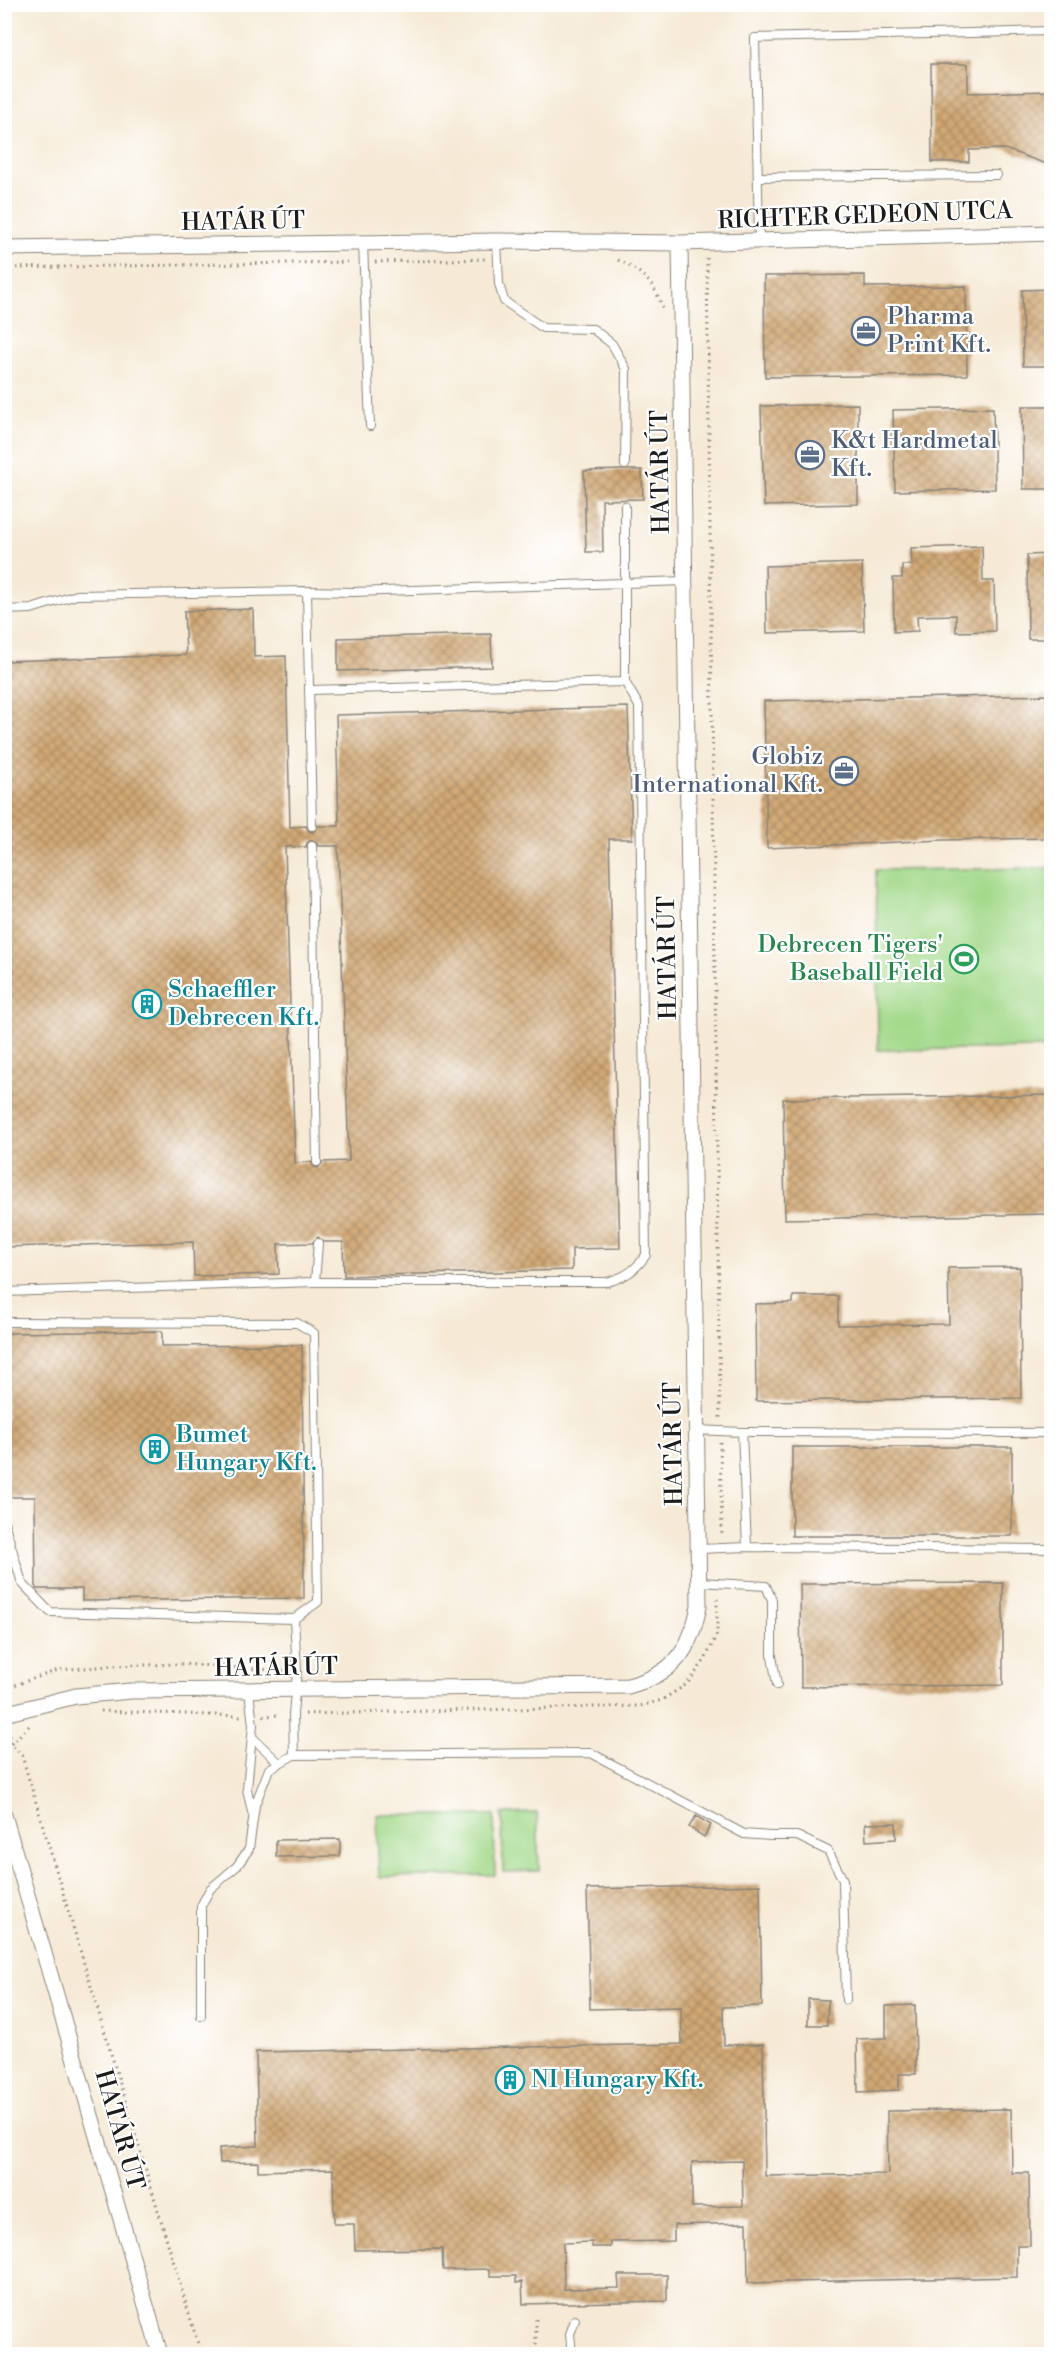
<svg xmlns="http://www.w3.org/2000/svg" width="1056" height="2359" viewBox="0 0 1056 2359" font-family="'Libre Bodoni',serif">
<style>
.grass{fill:#a3d98a;stroke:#607a53;stroke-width:1.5}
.building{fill:url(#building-cross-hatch);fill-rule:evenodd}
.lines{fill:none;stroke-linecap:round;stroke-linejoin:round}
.lane-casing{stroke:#898379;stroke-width:10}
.street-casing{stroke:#898379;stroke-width:17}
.path{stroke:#898379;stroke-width:3;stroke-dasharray:1.5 4.5;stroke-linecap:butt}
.lane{stroke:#fff;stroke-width:8}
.street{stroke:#fff;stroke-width:15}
.labels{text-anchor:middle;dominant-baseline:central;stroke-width:4.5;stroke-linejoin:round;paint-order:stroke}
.street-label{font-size:24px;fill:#1c1c1c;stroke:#fff}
.service-label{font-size:24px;fill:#4e5e75;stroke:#fff;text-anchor:start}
.leisure-label{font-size:24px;fill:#27864d;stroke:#fff;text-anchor:end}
.culture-label{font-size:24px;fill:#0d838f;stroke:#fff;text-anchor:start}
</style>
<defs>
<pattern id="building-cross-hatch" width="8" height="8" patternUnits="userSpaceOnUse" patternTransform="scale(1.5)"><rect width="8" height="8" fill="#d1a976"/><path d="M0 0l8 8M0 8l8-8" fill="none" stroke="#a98960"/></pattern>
</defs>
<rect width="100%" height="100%" fill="#fff"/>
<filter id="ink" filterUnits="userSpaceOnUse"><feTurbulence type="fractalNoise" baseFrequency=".0167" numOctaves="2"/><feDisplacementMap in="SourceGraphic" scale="12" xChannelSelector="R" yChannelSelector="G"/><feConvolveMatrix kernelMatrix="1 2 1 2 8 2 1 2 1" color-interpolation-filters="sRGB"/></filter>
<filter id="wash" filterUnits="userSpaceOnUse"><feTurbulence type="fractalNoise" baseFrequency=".008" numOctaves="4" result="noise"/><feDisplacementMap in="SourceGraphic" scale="24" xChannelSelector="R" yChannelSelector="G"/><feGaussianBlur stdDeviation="1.35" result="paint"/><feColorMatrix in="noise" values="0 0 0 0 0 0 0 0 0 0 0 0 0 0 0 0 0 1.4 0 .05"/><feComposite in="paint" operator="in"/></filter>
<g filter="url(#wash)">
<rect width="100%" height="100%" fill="#f6ead6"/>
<!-- grass -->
<path class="grass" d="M1051,868V1048L878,1050L876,870Z
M537,1813L539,1871L503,1872L502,1814Z
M377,1815H494L495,1875L379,1877Z"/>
<g id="blocks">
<!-- building -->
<path class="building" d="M931,64H968V93L1052,91V166L1005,149L969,150V162H932Z
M865,275V287L966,286L967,375L765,377L764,276Z
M1052,289V366H1023L1022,290Z
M858,404V504L764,506L761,406Z
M1022,406H1052V489H1023Z
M993,408L995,489L895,491L893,410Z
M622,470H642L643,499L602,500L603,552H586L584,471Z
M982,546L983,581H994L995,631L956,632V615L917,616L918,631L894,632L893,578H902V565H912L911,548Z
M1052,554V639H1028L1027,555Z
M862,563L864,631L767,633L765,566Z
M253,609L254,657L286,656L290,827L306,826L309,831L313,832L318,826H339L336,715L628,707L632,839H609L620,1248L572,1249V1270L344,1276L343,1242H324L318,1237L312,1243L278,1244L279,1274L194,1276L193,1242L4,1247V661L186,655L184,611ZM311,840L315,841L318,846H338L349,1161L323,1162L318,1168L314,1167L311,1162L295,1163L285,847H306L307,843Z
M491,634L492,667L338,671V638Z
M1052,695V838L943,840L767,848L764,701Z
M1052,1095V1214L785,1219L783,1099Z
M1020,1267L1021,1398L756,1401L755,1304L793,1303V1296H838V1325L949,1324L948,1268Z
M162,1331V1346L302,1345L304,1598L82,1601V1589H36L35,1497H8L4,1333Z
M792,1447H1012V1536H792Z
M1003,1583V1685L801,1687L800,1584Z
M696,1816L711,1825L704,1837L689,1827Z
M896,1823V1839L866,1841L865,1824Z
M340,1839V1856L276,1857V1840Z
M760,1885L762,2006L723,2007L724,2045L763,2044L765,2176L888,2174L887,2111L1011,2109L1012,2173H1029L1030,2246H1017V2277L748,2283L747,2223L674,2225V2241L611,2242V2247H592V2242L563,2243L564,2289L619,2288L618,2275H667V2301L523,2304L522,2282L516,2283V2276H490V2269L443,2270L442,2249L355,2250L354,2224H334L333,2169L258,2171V2162L220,2163L219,2148L258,2146L256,2052L682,2044L681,2007L590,2009L587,1889ZM742,2161L743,2206L692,2207V2162Z
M808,1999L828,2000L827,2025H808Z
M915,2005L916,2074H899V2090L858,2092L857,2039L886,2038V2006Z"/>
</g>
</g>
<g filter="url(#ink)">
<use href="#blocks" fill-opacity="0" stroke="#898379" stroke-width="1.5"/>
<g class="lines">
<!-- lane casing -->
<g class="lane-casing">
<path id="lane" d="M758,177L997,175
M759,240L755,38L1052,31
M497,241L499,284L504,301L543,328L593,329L612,344L626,369L625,465
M363,243L370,426
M307,591L353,592L685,581
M4,610L31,609L77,595L307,591L312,826
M309,690L625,682
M312,846L317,1162
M315,1282H607C625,1277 635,1271 646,1255L639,706L625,682V506
M4,1292L315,1282L318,1243
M4,1322L297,1323L314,1333L318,1602L294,1619L50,1612L22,1583L4,1522
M696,1430L742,1432L747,1547L698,1549
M742,1432L1052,1433
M747,1547L1052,1549
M699,1582L766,1586L772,1600V1656L777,1685
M249,1691L253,1725L247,1789L252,1812
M252,1737L278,1762
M294,1755L293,1714L297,1671L294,1619
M201,2016V1906L210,1889L237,1866L249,1849L255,1805L269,1769L294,1755L591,1753L744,1834L770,1836H797L828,1851L843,1880L846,2000
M572,2354L570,2334L575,2320"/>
</g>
<!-- street casing -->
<g class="street-casing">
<path id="street" d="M4,248L497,241L680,243L1052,233
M4,1714L76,1696L131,1691L628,1686C674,1674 690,1652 699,1606L680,243
M4,1815L160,2354"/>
</g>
<!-- path -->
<path class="path" d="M707,258L720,1421
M618,260C643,272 655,283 663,310
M375,262L486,259
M4,268L351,262
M720,1442L722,1538
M4,1689L58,1670L110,1666L182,1664L287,1671
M101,1711L241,1716
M305,1714L640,1706L662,1700L687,1684L705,1660L717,1634V1595
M263,1716L280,1715
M7,1730L11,1744L22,1756L201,2354
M11,1744L30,1725
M536,2319V2354"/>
<!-- lane -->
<use href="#lane" class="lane"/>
<!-- street -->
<use href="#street" class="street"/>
</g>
</g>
<!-- icons -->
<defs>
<g id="office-ring" transform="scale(1.5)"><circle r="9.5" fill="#fff" stroke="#5c6f8a" stroke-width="1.5"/><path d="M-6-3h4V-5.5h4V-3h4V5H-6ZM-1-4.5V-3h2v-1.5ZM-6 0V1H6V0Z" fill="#5c6f8a"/></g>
<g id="stadium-ring" transform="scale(1.5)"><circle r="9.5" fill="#fff" stroke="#2e9e5b" stroke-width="1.5"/><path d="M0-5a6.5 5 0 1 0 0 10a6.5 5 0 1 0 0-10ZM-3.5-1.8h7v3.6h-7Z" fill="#2e9e5b"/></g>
<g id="building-ring" transform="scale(1.5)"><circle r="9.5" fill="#fff" stroke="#0f9aa8" stroke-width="1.5"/><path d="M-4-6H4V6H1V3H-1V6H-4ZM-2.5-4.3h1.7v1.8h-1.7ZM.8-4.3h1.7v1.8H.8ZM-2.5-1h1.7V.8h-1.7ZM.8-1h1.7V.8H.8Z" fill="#0f9aa8"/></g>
</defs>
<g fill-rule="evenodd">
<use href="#office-ring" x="866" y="331"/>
<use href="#office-ring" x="810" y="455"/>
<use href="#office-ring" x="844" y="771"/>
<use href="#stadium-ring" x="964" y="959"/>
<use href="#building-ring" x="147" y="1004"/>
<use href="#building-ring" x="155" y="1449"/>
<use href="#building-ring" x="510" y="2080"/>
</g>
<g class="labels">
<!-- street labels -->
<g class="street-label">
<text transform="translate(865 216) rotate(-2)">RICHTER GEDEON UTCA</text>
<text transform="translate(243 222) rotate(-1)">HATÁR ÚT</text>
<text transform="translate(661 472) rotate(-91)">HATÁR ÚT</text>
<text transform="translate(668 958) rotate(-91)">HATÁR ÚT</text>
<text transform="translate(674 1444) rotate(-91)">HATÁR ÚT</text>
<text transform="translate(276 1668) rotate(-1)">HATÁR ÚT</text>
<text transform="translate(119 2130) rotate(74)">HATÁR ÚT</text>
</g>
<!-- service labels -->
<g class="service-label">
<text x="887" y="317">Pharma<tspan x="887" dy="28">Print Kft.</tspan></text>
<text x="831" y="441">K&amp;t Hardmetal<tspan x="831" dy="28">Kft.</tspan></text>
<text x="823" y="757" text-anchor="end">Globiz<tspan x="823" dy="28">International Kft.</tspan></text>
</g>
<!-- leisure labels -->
<g class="leisure-label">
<text x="943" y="945">Debrecen Tigers'<tspan x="943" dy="28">Baseball Field</tspan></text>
</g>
<!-- culture labels -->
<g class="culture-label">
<text x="168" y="990">Schaeffler<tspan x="168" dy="28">Debrecen Kft.</tspan></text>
<text x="176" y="1435">Bumet<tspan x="176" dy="28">Hungary Kft.</tspan></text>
<text x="531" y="2080">NI Hungary Kft.</text>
</g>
</g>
<!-- margin -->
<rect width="1056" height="2359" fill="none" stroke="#fff" stroke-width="24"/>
</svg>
